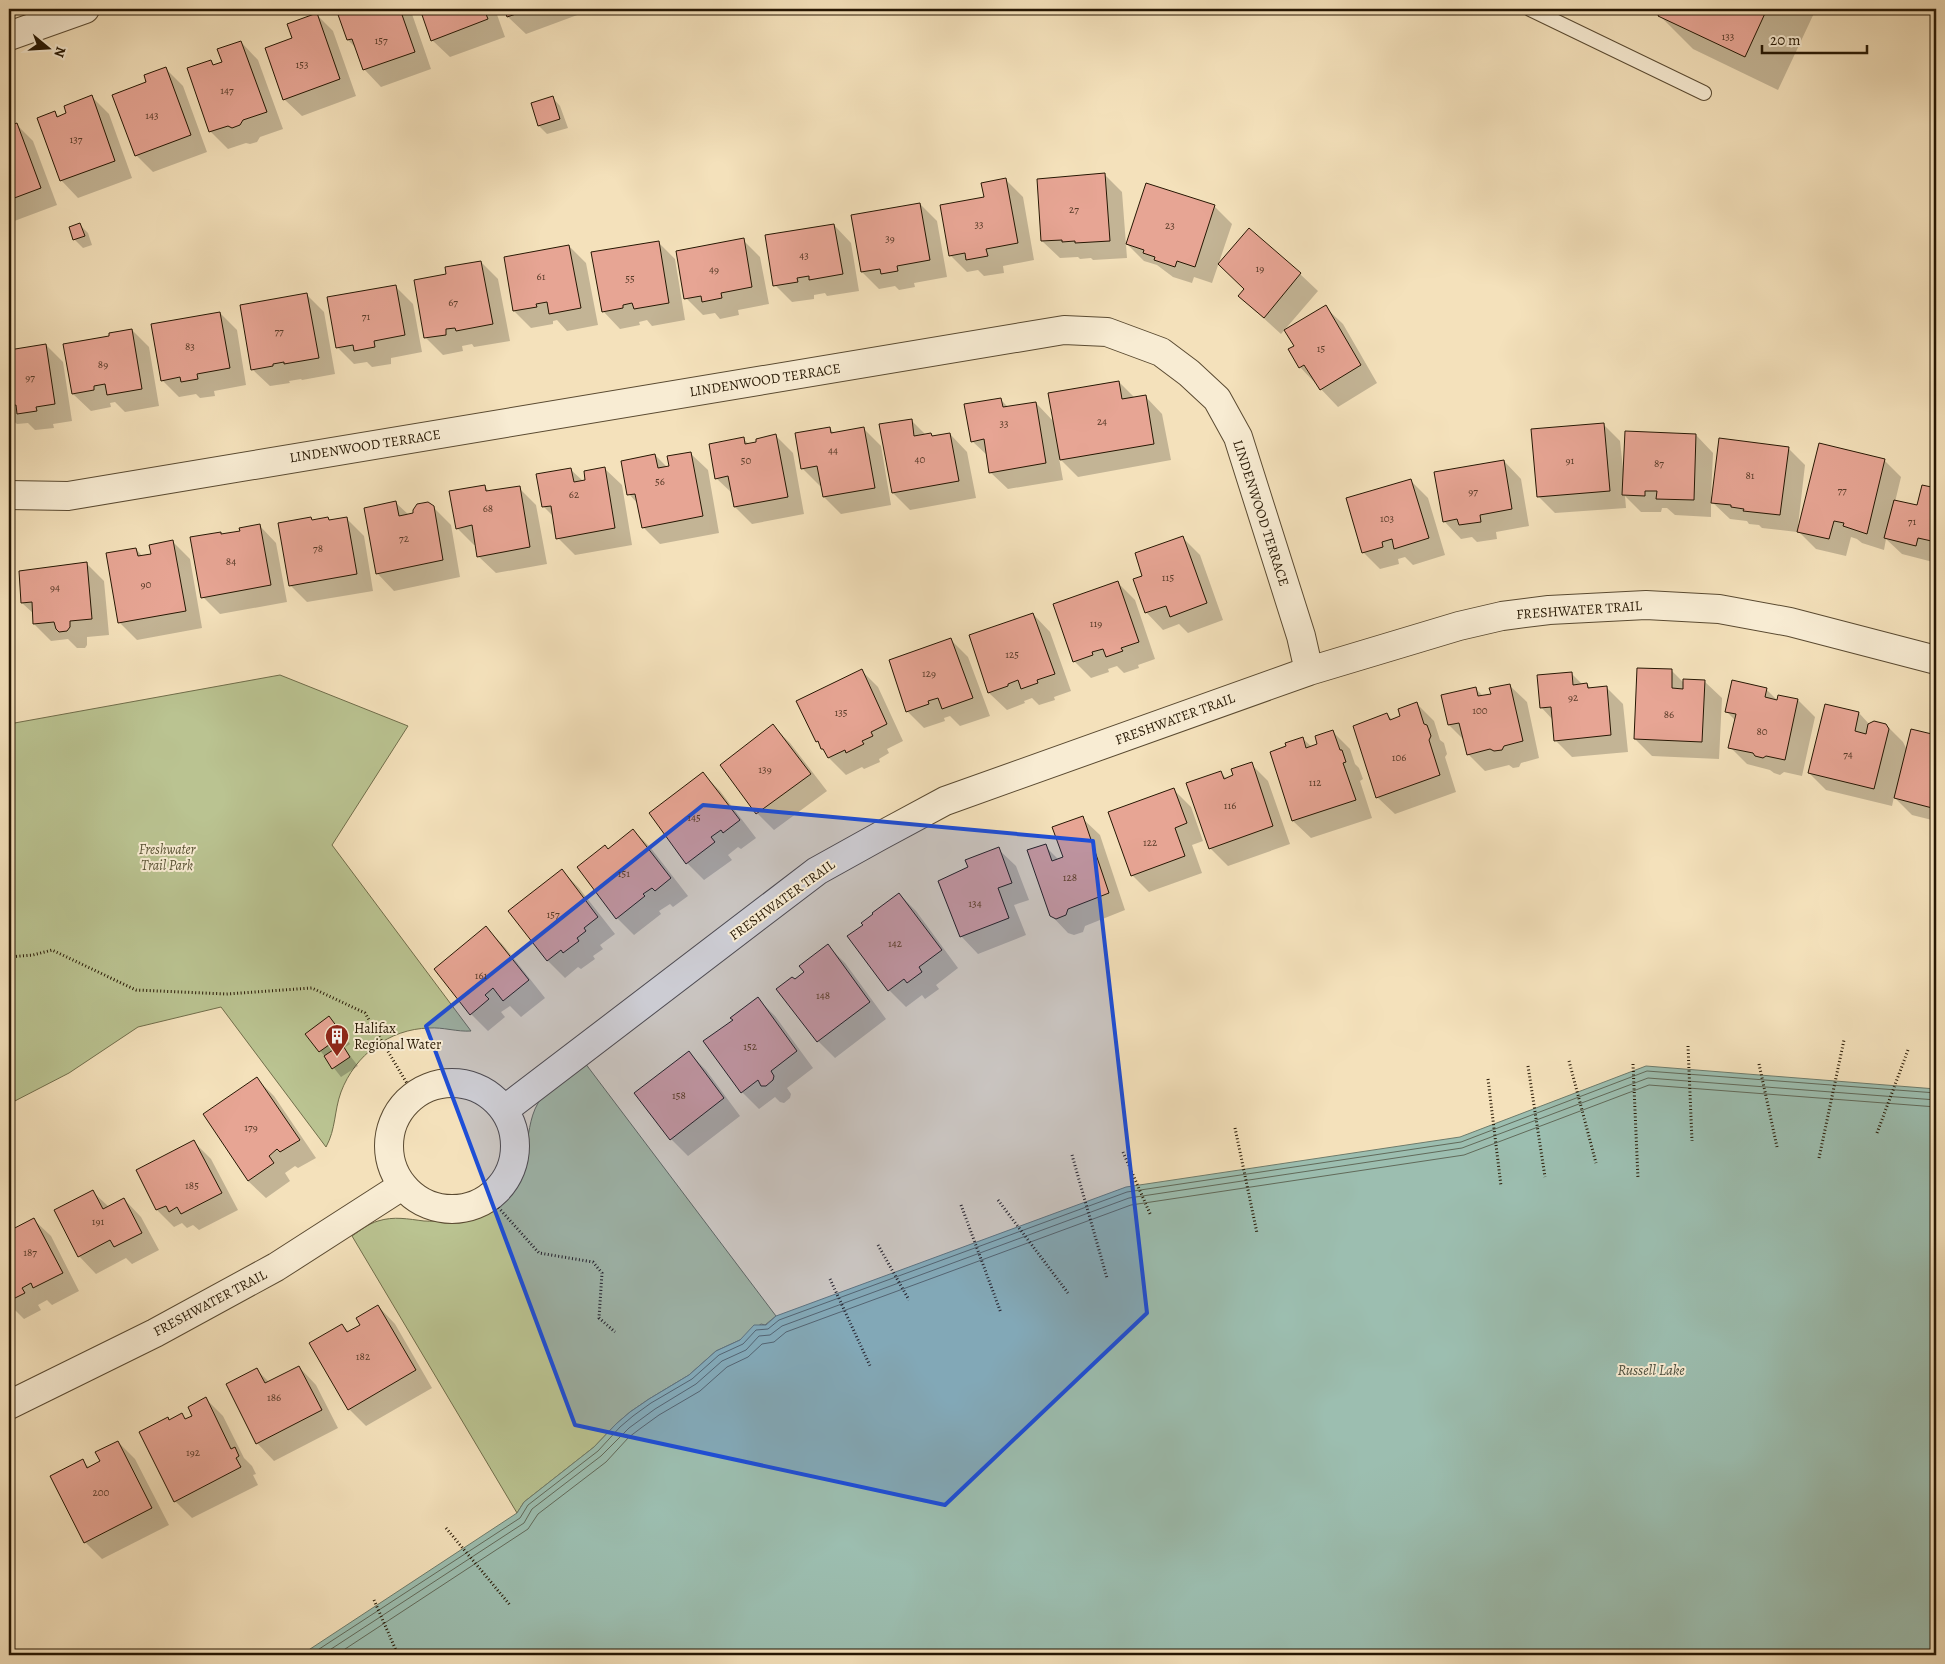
<svg xmlns="http://www.w3.org/2000/svg" width="1945" height="1664" viewBox="0 0 1945 1664" font-family="Alegreya,serif">
<style>
.green{fill:#bac391;stroke:#706d4a}
.water{fill:#9cbeb0;stroke:#6d7b6b}
.shadow{fill:#0003}
.lines{fill:none;stroke-linecap:round;stroke-linejoin:round}
.shore{stroke:#616a5a;stroke-width:1}
.building{fill:#e7a594;stroke:#261703}
.lane-casing{stroke:#5a4a31;stroke-width:16}
.street-casing{stroke:#5a4a31;stroke-width:30}
.path{stroke:#261703;stroke-width:3;stroke-dasharray:1 2.5;stroke-linecap:butt}
.lane{stroke:#f8ecd3;stroke-width:14}
.street{stroke:#f8ecd3;stroke-width:28}
.marked{fill:#1d4ed8;fill-opacity:0.2;stroke:#1d4ed8;stroke-width:4;stroke-linejoin:round}
.labels{text-anchor:middle;dominant-baseline:central;stroke-width:4;stroke-linejoin:round;paint-order:stroke}
.number-label{font-size:11px;fill:#563a27}
.street-label{font-size:14px;fill:#261703;stroke:#f8ecd3}
.park-label{font-size:14px;font-style:italic;fill:#5a5335;stroke:#f8ecd3}
.poi-label{font-size:14px;fill:#261703;stroke:#f8ecd3;text-anchor:start}
.water-label{font-size:15px;font-style:italic;fill:#4f5140;stroke:#f8ecd3}
</style>
<rect width="100%" height="100%" fill="#f4e1bb"/>
<filter id="stains"><feTurbulence type="fractalNoise" baseFrequency=".004" numOctaves="4"/><feColorMatrix values="0 0 0 0 .2 0 0 0 0 .09 0 0 0 0 .02 0 0 0 .5 -.17"/></filter>
<radialGradient id="worn" r=".72"><stop offset=".6" stop-color="#630" stop-opacity="0"/><stop offset="1" stop-color="#630" stop-opacity=".3"/></radialGradient>
<!-- green -->
<path class="green" d="M280,675L408,726L332,845L471,1031C457,1032 443,1027 429,1028C389,1029 355,1055 341,1092C334,1111 336,1129 326,1147L221,1007L138,1027L69,1073L9,1104V724Z
M585,1063L776,1316L765,1325L761,1324L740,1340L716,1351L689,1375L649,1399L630,1412L616,1424L594,1447L524,1502L517,1513L352,1236C361,1230 368,1224 378,1221C394,1216 408,1219 424,1221C454,1223 486,1211 505,1188C515,1176 522,1162 526,1147C530,1129 530,1113 542,1097Z"/>
<!-- water -->
<path class="water" d="M1646,1066L1936,1089V1655H301L517,1513L524,1502L594,1447L616,1424L630,1412L649,1399L689,1375L716,1351L740,1340L754,1325H766L776,1316L1126,1187L1460,1137Z"/>
<!-- shadow -->
<path class="shadow" d="M337,9H406L412,14L431,69L381,87L364,69L357,49L348,40Z
M421,9H495L505,37L450,57L432,40Z
M506,9H579L580,14L526,34L508,17Z
M1646,9H1816L1778,90L1693,49L1659,15Z
M316,14L333,31L356,96L302,116L284,99L293,39Z
M241,42L258,60L283,129L260,137L257,142L250,144L246,143L228,149L210,131L211,61L215,66L223,63Z
M166,69L183,86L207,152L153,172L136,155L147,83Z
M92,97L109,114L132,178L78,198L61,180L55,113L59,117L68,114Z
M552,97L560,106L568,128L547,134L539,126L532,104Z
M16,124L33,141L57,205L9,223V127Z
M1105,175L1122,192L1127,258L1093,260L1091,258L1080,259L1078,257L1060,258L1042,241Z
M1006,180L1023,197L1034,260L1003,266L1004,273L984,276L978,270L967,272L950,255L985,198Z
M1146,184L1215,207L1232,224L1212,283L1194,277L1192,283L1173,277L1157,265L1144,261L1127,244Z
M920,204L937,221L947,277L914,283L915,287L899,290L895,286L879,289L862,272Z
M80,225L88,233L92,245L83,248L75,240L71,228Z
M834,225L851,243L859,291L827,296L825,293L814,295V299L792,302L775,285Z
M1249,230L1300,274L1318,291L1281,334L1239,296L1245,289Z
M743,240L760,257L769,304L738,310L739,315L720,319L715,313L703,315L686,298Z
M658,242L675,259L685,320L652,326L647,320L639,322L640,325L620,329L603,311Z
M569,246L586,263L598,325L567,331L557,320L553,321V324L531,328L514,311L505,258Z
M481,262L498,279L510,341L474,347L472,344L462,346L463,351L443,355L426,338L447,275Z
M396,287L413,304L422,352L391,358V364L372,367L367,362L354,364L337,347Z
M307,295L324,312L335,374L302,380L301,379L289,381L290,383L270,386L252,369Z
M1325,307L1343,324L1377,383L1338,407L1300,367L1295,346Z
M220,313L237,330L246,385L214,391L215,396L200,398L196,394L179,397L162,380Z
M132,330L149,347L159,406L125,412L115,402L110,403L111,407L91,411L73,394L111,337Z
M46,345L63,362L72,421L53,424L54,428L35,430L28,423L17,424L12,420H9V351Z
M1119,382L1135,398L1145,396L1162,414L1171,460L1078,477L1059,458L1063,480L1008,489L990,472L988,456L972,441L1001,400L1009,408L1036,403L1054,422Z
M911,420L926,435L931,434L934,437L950,434L967,452L976,498L910,510L893,493Z
M1603,424L1620,441L1623,469L1696,435L1713,453L1711,497L1788,448L1805,465L1798,526H1800L1884,460L1901,477L1895,502L1918,507L1923,486L1936,489V555L1935,554L1933,562L1902,554L1886,539L1884,550L1862,543L1857,539L1851,537L1846,556L1816,549L1797,530V532L1762,528L1759,525L1749,524L1747,521L1730,519L1711,501V517L1675,515L1667,508H1662L1661,512H1641L1625,496L1626,508L1555,513L1538,496Z
M829,428L835,434L864,429L881,446L891,505L841,514L824,497L822,485L820,486L802,468Z
M776,436L793,453L804,514L752,524L735,507L733,494L716,478L743,439L749,444Z
M690,453L708,470L719,533L660,544L643,527L638,504L629,494L655,455L667,467Z
M1504,461L1521,479L1529,526L1496,532L1497,539L1477,542L1472,537L1461,539L1444,521Z
M604,468L622,485L632,545L575,555L558,538L554,517L543,506L570,469L583,481H587Z
M1411,481L1428,498L1445,555L1413,565L1405,557L1398,559L1399,564L1380,569L1363,552Z
M484,486L490,492L519,488L536,505L547,564L496,573L478,556L476,545H474L457,528Z
M396,503L409,515L433,507L451,525L460,577L394,591L377,573Z
M346,518L364,536L373,591L307,602L290,585L311,519L313,521H330Z
M259,525L276,543L287,602L220,614L203,597L222,535L241,532Z
M1183,538L1200,555L1223,620L1188,633L1179,624L1163,630L1146,612L1144,577Z
M173,542L190,559L202,628L137,640L119,622L136,549L143,557L152,555Z
M87,564L104,581L109,635L87,637V645L85,648H77L68,639L51,641L34,624V614L22,603Z
M1118,583L1135,600L1155,659L1138,665L1139,668L1124,673L1117,666L1108,669L1109,672L1091,678L1074,661Z
M1033,614L1050,632L1071,691L1054,697L1055,700L1039,705L1032,698L1024,701L1025,703L1007,710L989,693L970,636Z
M951,640L968,657L990,716L960,726L950,716L944,718L945,721L924,728L907,711Z
M861,670L878,687L903,741L887,749L889,753L879,759L880,762L864,769L862,767L846,775L829,758L817,741Z
M1672,671L1684,683L1704,681L1722,698L1719,759L1652,756L1635,739Z
M1571,673L1583,685L1587,684L1591,689L1606,687L1623,704L1628,752L1572,757L1555,740L1553,720L1541,707Z
M1509,685L1527,702L1539,758L1521,763L1519,767L1513,768L1509,765L1485,771L1468,754L1464,740L1449,725L1475,688L1483,696L1492,694Z
M1766,689L1778,701L1798,700L1815,717L1802,776L1784,772L1780,775L1774,773L1770,770L1747,764L1730,747L1736,721L1726,711Z
M1417,704L1434,721L1440,740L1444,743L1447,754L1445,757L1456,792L1395,814L1377,797L1387,715L1393,720L1402,717Z
M1859,713L1870,725H1886L1903,742L1907,750L1912,730L1936,736V821L1912,815L1894,797L1892,806L1826,790L1809,773Z
M773,726L790,743L827,791L774,830L757,813Z
M1333,732L1350,749L1355,764L1359,768L1363,779L1360,781L1372,818L1311,838L1293,821L1288,747L1303,739L1312,747L1319,745Z
M1251,764L1268,781L1290,844L1228,866L1210,848L1220,772L1227,779L1234,776Z
M703,774L720,791L756,838L741,849L738,847L728,855L732,860L704,880L687,863L650,813Z
M1174,790L1191,807L1203,841L1192,845L1202,873L1149,892L1132,875Z
M1082,818L1100,835L1125,910L1085,926L1083,932L1074,935L1068,933L1051,915L1045,846L1059,860L1064,858Z
M633,830L650,847L688,896L673,907L670,904L659,911L661,914L634,935L617,918L608,850Z
M998,849L1016,866L1029,900L1014,905L1026,935L978,954L961,936L969,868Z
M562,871L579,888L615,934L600,945L603,949L593,956L595,959L581,969L578,967L565,978L548,961L510,911Z
M899,894L916,911L958,968L936,985L939,989L925,999L922,995L906,1007L889,990L864,925Z
M486,928L503,945L545,998L521,1017L510,1006L501,1012L505,1017L488,1031L471,1014Z
M828,946L845,963L886,1019L835,1058L818,1041L795,981L806,972Z
M758,999L775,1016L813,1068L787,1088L791,1094L790,1098L784,1103L780,1102L775,1097L759,1109L742,1092L734,1021Z
M329,1018L350,1044L344,1048L358,1066L341,1077L307,1034Z
M689,1053L706,1070L740,1116L688,1156L671,1139Z
M257,1079L274,1096L316,1158L298,1168L295,1166L285,1173L290,1181L266,1198L248,1181Z
M194,1142L211,1159L238,1210L199,1230L193,1225L187,1228L182,1223L174,1227L157,1210L138,1171Z
M93,1192L109,1207L124,1199L141,1217L159,1250L132,1264L126,1258L96,1274L79,1256Z
M33,1219L51,1236L79,1291L52,1305L47,1300L38,1305L41,1310L24,1319L9,1304V1232Z
M378,1306L395,1324L432,1388L366,1426L349,1409L342,1325L349,1332L361,1325Z
M299,1367L316,1385L338,1428L274,1461L257,1443V1370L269,1382Z
M206,1399L223,1416L244,1458L252,1466L256,1474L253,1475L258,1485L192,1518L175,1501L168,1418L170,1421L182,1415L187,1420L194,1416Z
M118,1442L135,1459L169,1525L102,1559L85,1542L82,1461L90,1468L102,1461Z"/>
<g class="lines">
<!-- shore -->
<path class="shore" d="M310,1655L520,1518L528,1505L598,1451L620,1427L633,1416L651,1403L692,1379L719,1355L743,1344L756,1330L768,1329L779,1320L1127,1192L1461,1142L1647,1071L1936,1093
M322,1655L524,1523L532,1509L601,1456L629,1428L655,1409L696,1384L722,1361L746,1350L759,1336L770,1335L782,1326L1129,1198L1462,1148L1648,1078L1936,1100
M336,1655L528,1529L538,1514L606,1462L629,1437L641,1428L659,1415L700,1391L727,1367L748,1357L762,1344L774,1342L786,1332L1131,1205L1464,1155L1649,1085L1936,1107"/>
</g>
<!-- building -->
<path class="building" d="M336,9H400L415,52L363,70L352,39L347,40Z
M420,9H484L488,19L431,41Z
M504,9H531L507,17Z
M1661,9H1767L1745,57L1658,16Z
M317,13L340,79L283,100L265,48L292,38L287,24Z
M241,41L267,112L243,120L240,125L232,128L228,126L209,132L187,68L211,60L213,65L222,62L217,49Z
M166,67L191,135L135,156L112,95L146,82L144,75Z
M92,95L115,161L60,181L37,118L55,111L57,117L66,113L64,106Z
M553,96L560,119L538,126L531,103Z
M17,123L41,188L9,200V126Z
M1105,173L1110,241L1075,243V241L1062,242V240L1041,241L1037,179Z
M1006,178L1018,243L986,249L988,256L966,260L965,253L949,256L940,205L984,197L981,183Z
M1146,183L1215,205L1195,267L1177,261L1175,267L1154,260L1155,257L1143,253L1144,250L1126,244Z
M920,203L930,260L897,266L898,271L881,274L880,269L861,272L851,215Z
M80,223L85,236L73,240L69,227Z
M834,224L843,274L809,280V276L797,278L798,282L773,286L765,235Z
M1249,228L1301,273L1264,318L1238,296L1244,289L1218,264Z
M744,238L752,287L721,293L722,298L702,302L701,296L684,299L676,251Z
M659,241L669,303L634,309L632,303L623,305V308L602,312L591,252Z
M569,245L581,308L549,314L547,302L536,304L537,307L513,311L504,257Z
M481,261L493,324L456,331L455,328L446,329V335L424,338L414,280L446,274L445,267Z
M396,285L405,335L374,341L375,347L354,351L353,345L336,348L327,297Z
M307,293L319,358L284,364V362L273,364V366L251,370L240,305Z
M1326,305L1361,365L1320,390L1304,365L1299,368L1288,349L1294,346L1284,330Z
M220,312L230,368L197,374L198,379L181,382L180,377L161,381L151,324Z
M132,329L142,389L107,395L105,384L94,386V390L72,394L63,344L109,336V333Z
M46,344L55,404L36,407L37,411L17,414L16,405L9,406V350Z
M1119,381L1122,399L1146,395L1154,444L1060,460L1048,393Z
M1001,398L1003,407L1036,402L1046,463L989,473L984,439L971,442L964,404Z
M912,419L914,436L931,433L932,436L950,433L959,481L892,493L879,424Z
M1604,423L1610,491L1537,497L1531,429Z
M830,427L831,433L864,427L875,488L823,497L817,466L801,469L795,433Z
M1625,431L1696,434L1694,500L1656,499L1657,491H1645V496L1622,495Z
M776,434L788,497L734,507L728,476L715,479L709,444L744,437L745,444L756,442V439Z
M1719,438L1789,447L1780,515L1743,511L1744,509L1731,507V505L1711,503Z
M1819,443L1885,459L1867,534L1843,526L1844,523L1834,521L1829,539L1797,532Z
M691,452L703,516L642,528L635,494L627,495L621,461L655,454L658,468L669,466L667,456Z
M1504,460L1512,509L1480,515L1481,522L1459,525L1457,519L1443,522L1434,472Z
M605,467L615,528L556,539L551,506L542,507L536,474L571,468L574,482L585,480L584,471Z
M1411,479L1429,538L1394,549L1392,539L1382,542L1383,547L1362,553L1346,498Z
M485,485L486,491L520,486L530,547L477,557L472,525L456,529L449,491Z
M1922,485L1936,488V542L1918,538L1916,546L1884,538L1894,500L1917,505Z
M396,501L399,516L413,513V510L417,504L428,502L434,506L443,560L376,574L364,508Z
M311,517L312,520L328,517L329,520L347,517L357,574L289,586L278,523Z
M260,524L271,585L201,598L190,537L221,532V534L240,531L239,528Z
M1183,536L1207,603L1170,617L1166,606L1145,613L1133,579L1142,576L1135,553Z
M173,540L186,611L118,623L106,553L136,548L138,556L151,554L149,545Z
M87,562L92,619L70,621V627L67,631L59,632L56,629L54,622L33,624L32,602L21,603L19,571Z
M1118,581L1139,642L1121,648L1123,651L1106,657L1103,649L1092,652L1093,655L1073,662L1053,604Z
M1033,613L1055,674L1037,680L1038,683L1021,689L1018,680L1008,684V686L988,693L969,635Z
M951,638L973,698L942,709L938,698L928,701L929,704L906,712L889,660Z
M1637,668L1672,669V688L1683,689V679L1705,680L1702,742L1634,739Z
M862,669L887,724L871,732L873,736L862,741L864,744L846,753L845,750L828,758L823,749H821L818,741L816,742L796,701Z
M1572,672L1573,685L1587,683L1588,688L1607,686L1611,735L1554,741L1551,707L1540,708L1537,675Z
M1732,680L1767,688L1765,697L1777,700L1778,695L1798,699L1785,760L1766,756L1763,758L1755,756L1753,753L1728,748L1736,714L1725,712Z
M1510,684L1523,741L1504,746L1502,750L1494,751L1490,749L1467,755L1459,723L1448,725L1441,695L1476,687L1478,696L1491,694L1489,688Z
M1417,702L1424,724L1427,725L1431,736L1429,740L1440,775L1376,798L1353,726L1387,713L1390,720L1400,716L1398,709Z
M1825,704L1859,712L1855,731L1866,734L1868,724L1874,721L1886,724L1889,729L1874,789L1808,773Z
M773,724L811,774L756,814L720,765Z
M1911,729L1936,735V809L1894,798Z
M1333,730L1340,750H1342L1346,762L1343,763L1356,800L1292,821L1270,752L1286,746L1285,743L1303,737L1306,748L1317,744L1315,736Z
M1252,762L1273,826L1209,849L1186,783L1221,771L1224,779L1233,775L1231,769Z
M703,772L740,820L723,833L721,830L711,837L715,842L686,864L649,813Z
M1174,788L1187,823L1175,828L1185,856L1131,876L1108,812Z
M1083,816L1109,893L1068,909L1066,915L1056,919L1050,916L1027,850L1046,844L1052,861L1063,857L1052,827Z
M633,829L671,878L655,891L652,888L643,894L645,896L616,919L577,867L605,845L608,849Z
M999,847L1012,883L998,888L1009,918L960,937L938,881L968,867L965,860Z
M562,869L598,917L584,928L586,931L577,938L579,941L563,953L561,950L547,961L508,911Z
M899,893L942,950L919,967L922,972L907,983L904,979L888,991L847,936L863,925L861,923L873,914L872,913Z
M486,926L529,980L503,1001L493,988L485,995L489,999L470,1015L434,969Z
M828,944L870,1002L817,1042L776,989L792,977L795,979L804,972L799,966Z
M758,997L797,1051L771,1071L774,1076L773,1080L766,1086H761L758,1080L741,1093L703,1041L733,1020L730,1018Z
M329,1016L343,1035L319,1052L305,1034Z
M342,1044L350,1057L332,1069L324,1056Z
M689,1051L724,1098L670,1140L634,1093Z
M257,1077L300,1140L280,1152L277,1149L269,1156L274,1163L248,1181L203,1114Z
M194,1140L222,1193L181,1214L177,1207L169,1212L166,1206L156,1210L136,1170Z
M93,1190L103,1209L124,1198L142,1233L114,1247L110,1240L78,1257L54,1210Z
M34,1218L63,1273L33,1288L31,1283L22,1288L25,1293L9,1301V1231Z
M378,1305L416,1370L348,1410L309,1343L342,1324L347,1332L360,1325L356,1318Z
M299,1366L322,1410L256,1444L226,1384L257,1368L265,1383Z
M206,1397L231,1449L235,1447L239,1456L236,1458L241,1467L174,1502L139,1432L168,1417L169,1420L182,1413L185,1419L192,1416L188,1407Z
M118,1441L152,1508L84,1543L50,1476L83,1459L87,1468L100,1461L95,1452Z"/>
<g class="lines">
<!-- lane casing -->
<g class="lane-casing">
<path id="lane" d="M1530,9L1704,93"/>
</g>
<!-- street casing -->
<g class="street-casing">
<path id="street" d="M9,36L85,9
M9,495L68,496L1064,330L1107,332L1161,352L1189,373L1217,399L1238,437L1301,636L1309,671
M389 1146a63 63 0 1 1 126 0a63 63 0 1 1-126 0Z
M504,1110L817,871L880,836L945,801L1309,671L1459,626L1502,616L1549,610L1646,605L1719,609L1790,622L1936,660
M9,1405L155,1333L276,1267L402,1186"/>
</g>
<!-- path -->
<path class="path" d="M9,957L33,955L52,950L136,990L226,994L312,988L365,1013L414,1095
M1688,1046L1692,1141
M1569,1061L1596,1163
M1633,1064L1638,1179
M1759,1064L1777,1147
M1528,1066L1545,1177
M1488,1079L1501,1186
M1235,1128L1257,1233
M1877,1133L1908,1050
M1123,1152L1151,1216
M1072,1155L1107,1278
M1819,1158L1844,1040
M489,1197L539,1253L593,1262L602,1273L599,1318L615,1332
M998,1200L1068,1293
M961,1205L1001,1313
M878,1245L909,1300
M830,1279L871,1368
M446,1528L510,1605
M374,1600L398,1655"/>
<!-- lane -->
<use href="#lane" class="lane"/>
<!-- street -->
<use href="#street" class="street"/>
</g>
<!-- marked area -->
<path class="marked" d="M703,805L1093,841L1147,1313L945,1505L575,1425L426,1026Z"/>
<!-- icons -->
<defs>
<g id="building-pin" transform="scale(1.25)"><path d="M0 17L-7.5 6A9.5 9.5 0 1 1 7.5 6Z" fill="#8f2418" stroke="#f8ecd3"/><path d="M-4-6H4V6H1V3H-1V6H-4ZM-2.5-4.3h1.7v1.8h-1.7ZM.8-4.3h1.7v1.8H.8ZM-2.5-1h1.7V.8h-1.7ZM.8-1h1.7V.8H.8Z" fill="#fff"/></g>
</defs>
<g fill-rule="evenodd">
<use href="#building-pin" x="337" y="1036"/>
</g>
<g class="labels">
<!-- number labels -->
<g class="number-label">
<text x="1728" y="36">133</text>
<text x="381" y="40">157</text>
<text x="302" y="64">153</text>
<text x="227" y="90">147</text>
<text x="152" y="115">143</text>
<text x="76" y="139">137</text>
<text x="1074" y="209">27</text>
<text x="979" y="224">33</text>
<text x="1170" y="225">23</text>
<text x="890" y="238">39</text>
<text x="804" y="255">43</text>
<text x="1260" y="268">19</text>
<text x="714" y="269">49</text>
<text x="541" y="276">61</text>
<text x="630" y="278">55</text>
<text x="453" y="302">67</text>
<text x="366" y="316">71</text>
<text x="279" y="331">77</text>
<text x="190" y="346">83</text>
<text x="1321" y="348">15</text>
<text x="103" y="364">89</text>
<text x="30" y="377">97</text>
<text x="1102" y="421">24</text>
<text x="1004" y="423">33</text>
<text x="833" y="450">44</text>
<text x="920" y="459">40</text>
<text x="746" y="460">50</text>
<text x="1570" y="460">91</text>
<text x="1659" y="463">87</text>
<text x="1750" y="475">81</text>
<text x="660" y="481">56</text>
<text x="1842" y="490">77</text>
<text x="1473" y="491">97</text>
<text x="574" y="494">62</text>
<text x="488" y="508">68</text>
<text x="1387" y="518">103</text>
<text x="1912" y="521">71</text>
<text x="404" y="538">72</text>
<text x="318" y="548">78</text>
<text x="231" y="561">84</text>
<text x="1168" y="577">115</text>
<text x="146" y="584">90</text>
<text x="55" y="587">94</text>
<text x="1096" y="623">119</text>
<text x="1012" y="654">125</text>
<text x="929" y="673">129</text>
<text x="1573" y="697">92</text>
<text x="1480" y="710">100</text>
<text x="841" y="712">135</text>
<text x="1669" y="714">86</text>
<text x="1762" y="731">80</text>
<text x="1848" y="754">74</text>
<text x="1399" y="757">106</text>
<text x="765" y="769">139</text>
<text x="1315" y="782">112</text>
<text x="1230" y="805">116</text>
<text x="694" y="817">145</text>
<text x="1150" y="842">122</text>
<text x="624" y="873">151</text>
<text x="1070" y="877">128</text>
<text x="975" y="903">134</text>
<text x="553" y="914">157</text>
<text x="895" y="943">142</text>
<text x="481" y="975">161</text>
<text x="823" y="995">148</text>
<text x="750" y="1046">152</text>
<text x="679" y="1095">158</text>
<text x="251" y="1127">179</text>
<text x="192" y="1185">185</text>
<text x="98" y="1221">191</text>
<text x="30" y="1252">187</text>
<text x="363" y="1356">182</text>
<text x="274" y="1397">186</text>
<text x="193" y="1452">192</text>
<text x="101" y="1492">200</text>
</g>
<!-- street labels -->
<g class="street-label">
<text transform="translate(765 380) rotate(-9)">LINDENWOOD TERRACE</text>
<text transform="translate(365 446) rotate(-9)">LINDENWOOD TERRACE</text>
<text transform="translate(1261 513) rotate(72)">LINDENWOOD TERRACE</text>
<text transform="translate(1579 610) rotate(-4)">FRESHWATER TRAIL</text>
<text transform="translate(1175 719) rotate(-20)">FRESHWATER TRAIL</text>
<text transform="translate(782 900) rotate(-36)">FRESHWATER TRAIL</text>
<text transform="translate(210 1303) rotate(-28)">FRESHWATER TRAIL</text>
</g>
<!-- park labels -->
<g class="park-label">
<text x="167" y="849">Freshwater<tspan x="167" dy="16">Trail Park</tspan></text>
</g>
<!-- poi labels -->
<g class="poi-label">
<text x="354" y="1028">Halifax<tspan x="354" dy="16">Regional Water</tspan></text>
</g>
<!-- water labels -->
<g class="water-label">
<text x="1651" y="1370">Russell Lake</text>
</g>
</g>
<!-- margin -->
<rect width="1945" height="1664" fill="none" stroke="#f4e1bb" stroke-width="30"/>
<rect x="10" y="10" width="1925" height="1644" fill="none" stroke="#261703" stroke-width="2.5"/>
<rect x="15" y="15" width="1915" height="1634" fill="none" stroke="#261703"/>
<!-- north arrow -->
<g transform="translate(48 48) rotate(108)" stroke="#f8ecd3" stroke-width="4" paint-order="stroke">
<path d="M0-4L9 19L0 12L-9 19Z" fill="#261703"/>
<text y="-8" font-size="14" font-weight="bold" text-anchor="middle" fill="#261703">N</text>
</g>
<!-- scale -->
<path d="M1762 45v8h105v-8" fill="none" stroke="#261703" stroke-width="2.5"/>
<text x="1770" y="45" font-size="15" fill="#261703" stroke="#f8ecd3" stroke-width="4" paint-order="stroke">20 m</text>
<rect width="100%" height="100%" filter="url(#stains)"/>
<rect width="100%" height="100%" fill="url(#worn)"/>
</svg>
